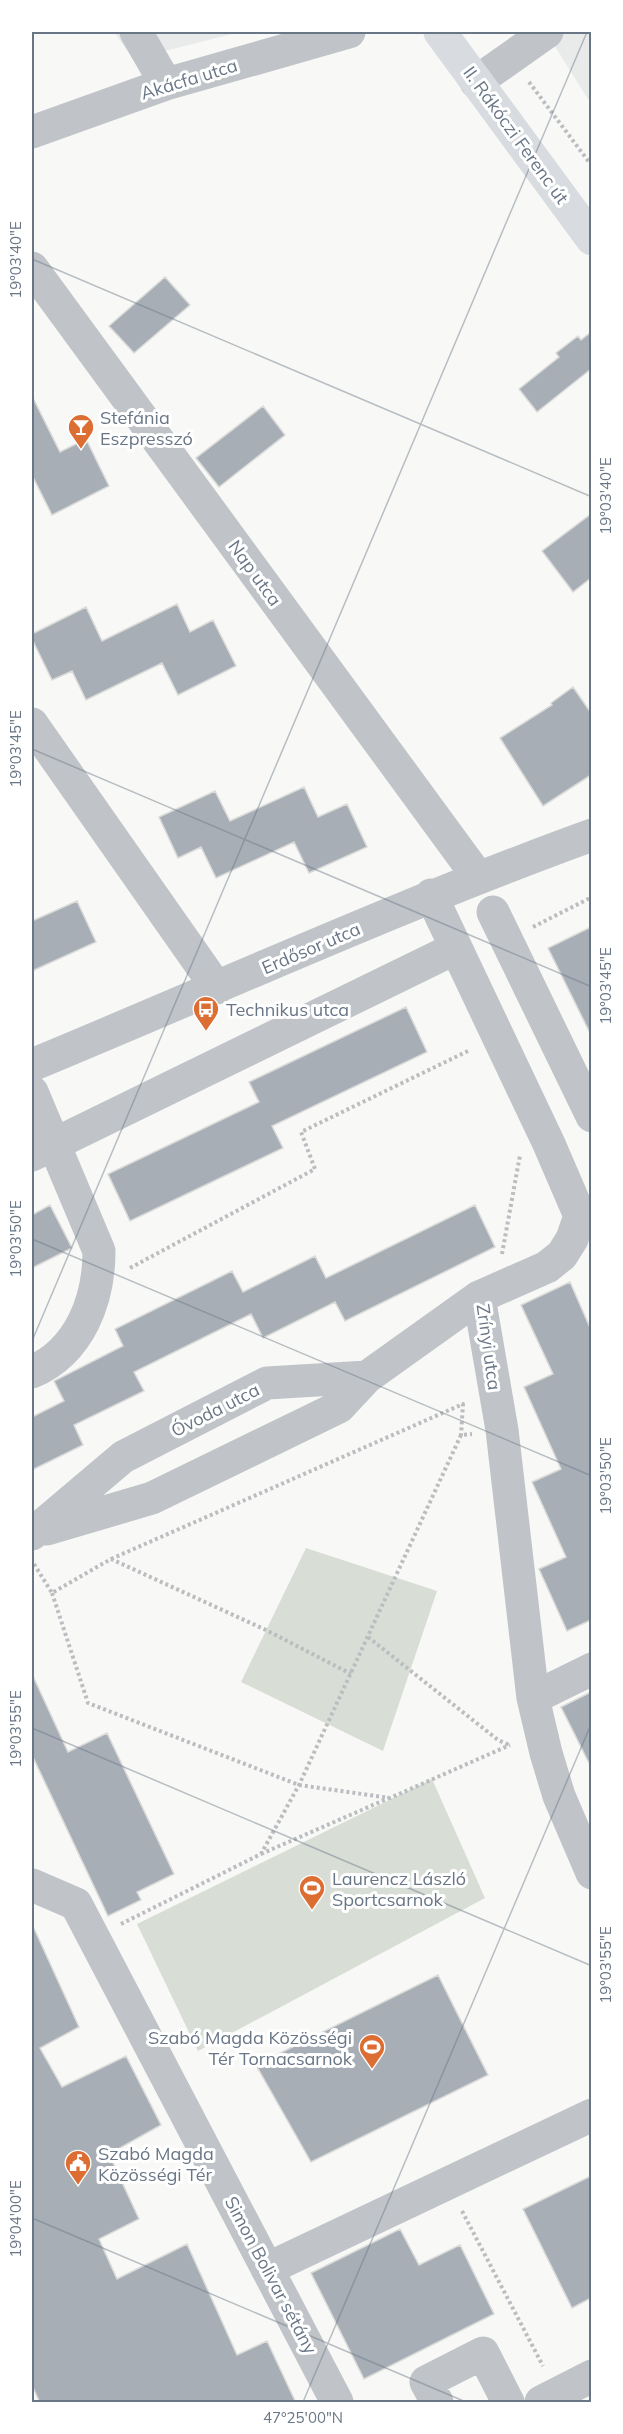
<svg xmlns="http://www.w3.org/2000/svg" width="623" height="2434" viewBox="0 0 623 2434" font-family="Mulish,sans-serif">
<style>
.built{fill:#e9ebea}
.green{fill:#d8ddd6}
.building{fill:#a7aeb6;stroke:#dadbd9;stroke-width:1.5}
.lines{fill:none;stroke-linecap:round;stroke-linejoin:round}
.path{stroke:#bbbdc0;stroke-width:4;stroke-dasharray:3 3;stroke-linecap:butt}
.minor{stroke:#c0c4c8;stroke-width:33}
.major{stroke:#d8dbdf;stroke-width:33}
.ticks{fill:none;stroke:#697686;stroke-width:1.5;stroke-opacity:0.45}
.labels{text-anchor:middle;dominant-baseline:central;stroke-width:6;stroke-linejoin:round;paint-order:stroke}
.street-label{font-size:18px;fill:#697686;stroke:#fff}
.poi-label{font-size:18px;fill:#697686;stroke:#fff;text-anchor:start}
.neatline{fill:none;stroke:#697686;stroke-width:2}
.ticks-label{font-size:15px;text-anchor:middle;fill:#697686}
</style>
<rect width="100%" height="100%" fill="#f8f9f6"/>
<!-- built -->
<path class="built" d="M114,32H240L133,59Z
M546,32H591V104Z"/>
<!-- green -->
<path class="green" d="M306,1548L437,1591L383,1751L241,1682Z
M432,1779L485,1898L198,2051L137,1924Z"/>
<!-- building -->
<path class="building" d="M165,277L190,305L134,353L109,326Z
M591,332V369L537,412L519,389L559,357L556,353L578,336L581,340Z
M32,396L60,452L86,439L109,486L52,515L32,475Z
M263,406L285,435L219,487L196,458Z
M591,514V578L573,592L542,551Z
M177,604L190,632L213,620L236,666L178,695L162,663L86,700L72,671L52,680L32,639V634L86,607L102,641Z
M573,687L591,713V775L543,806L500,738L552,705L551,703Z
M304,787L318,817L347,804L367,847L309,873L294,842L216,878L201,847L178,858L159,817L215,791L230,821Z
M77,901L96,942L32,971V921Z
M591,927V1035L548,948Z
M406,1007L427,1052L272,1126L283,1148L130,1221L108,1174L259,1102L249,1082Z
M50,1205L72,1248L32,1268V1215Z
M475,1205L495,1247L345,1321L335,1302L263,1338L251,1314L134,1372L144,1391L74,1425L83,1445L32,1470V1417L64,1401L54,1381L123,1346L115,1329L232,1271L243,1292L315,1256L326,1278Z
M570,1282L591,1330V1620L567,1631L539,1569L566,1557L532,1482L561,1469L524,1387L553,1374L521,1305Z
M32,1674L68,1752L107,1733L174,1874L137,1892L141,1900L108,1916L32,1755Z
M591,1692V1767L561,1707Z
M32,1924L79,2027L40,2048L62,2087L126,2056L161,2125L109,2154L139,2219L99,2239L117,2279L187,2244L237,2355L267,2341L296,2403H40L32,2385Z
M438,1975L488,2075L311,2162L256,2065Z
M591,2176V2298L572,2308L523,2209Z
M400,2229L419,2265L460,2245L494,2314L364,2379L311,2273Z"/>
<g class="lines">
<!-- path -->
<path class="path" d="M529,82L592,166
M533,927L592,897
M502,1254L520,1155
M130,1268L315,1169L301,1132L470,1050
M111,1559L463,1404L461,1435
M34,1564L52,1593L111,1559L266,1630L351,1674
M52,1593L88,1703L299,1785L390,1798L510,1745
M368,1637L498,1740L509,1745
M261,1854L389,1798
M121,1924L261,1854L299,1785L461,1435L472,1434
M462,2211L543,2366"/>
<!-- minor -->
<path class="minor" d="M136,32L166,84
M476,82L547,32
M32,132L166,84L349,32
M32,268L478,877
M32,724L217,988
M493,912L592,1116
M32,1065C218,988 402,904 592,835
M32,1092L99,1251C99,1300 80,1351 32,1372
M32,1155L456,948
M479,1297L502,1430L533,1698L546,1753L559,1796L592,1873
M47,1529L152,1498L339,1407L367,1377
M32,1534L123,1457L267,1383L367,1377L479,1297L547,1267L562,1255L572,1239L580,1216L549,1144L431,895
M533,1698L592,1669
M32,1885L76,1904L337,2402
M267,2269L592,2115
M437,2402L426,2382L483,2353L508,2402
M541,2402L592,2376"/>
<!-- major -->
<path class="major" d="M440,32L592,239"/>
</g>
<!-- ticks -->
<path class="ticks" d="M32,259L592,497M32,749L592,987M32,1239L592,1476M32,1341L587,32M32,1728L592,1966M32,2218L466,2402M303,2402L592,1722"/>
<!-- icons -->
<defs>
<g id="bar-pin" transform="scale(1.35)"><path d="M0 17L-7.5 6A9.5 9.5 0 1 1 7.5 6Z" fill="#dc6e33" stroke="#fff"/><path d="M-6-5H6L.8 .8V4.5H3.5V6h-7V4.5H-.8V.8Z" fill="#fff"/></g>
<g id="bus-pin" transform="scale(1.35)"><path d="M0 17L-7.5 6A9.5 9.5 0 1 1 7.5 6Z" fill="#dc6e33" stroke="#fff"/><path d="M-5-6H5V4H4V6H2V4H-2V6H-4V4H-5ZM-3.5-4V0h7V-4ZM-3.5 1.2v1.5H-2V1.2ZM2 1.2v1.5H3.5V1.2Z" fill="#fff"/></g>
<g id="stadium-pin" transform="scale(1.35)"><path d="M0 17L-7.5 6A9.5 9.5 0 1 1 7.5 6Z" fill="#dc6e33" stroke="#fff"/><path d="M0-5a6.5 5 0 1 0 0 10a6.5 5 0 1 0 0-10ZM-3.5-1.8h7v3.6h-7Z" fill="#fff"/></g>
<g id="civic-pin" transform="scale(1.35)"><path d="M0 17L-7.5 6A9.5 9.5 0 1 1 7.5 6Z" fill="#dc6e33" stroke="#fff"/><path d="M-.6-6.5H3V-4.5H.6V-3L4-1V1h2V6H-6V1h2V-1L-.6-3ZM-1.2 2.5V6h2.4V2.5Z" fill="#fff"/></g>
</defs>
<g fill-rule="evenodd">
<use href="#bar-pin" x="81" y="427"/>
<use href="#bus-pin" x="206" y="1009"/>
<use href="#stadium-pin" x="312" y="1888"/>
<use href="#stadium-pin" x="372" y="2047"/>
<use href="#civic-pin" x="78" y="2163"/>
</g>
<g class="labels">
<!-- street labels -->
<g class="street-label">
<text transform="translate(189 79) rotate(-17)">Akácfa utca</text>
<text transform="translate(516 135) rotate(54)">II. Rákóczi Ferenc út</text>
<text transform="translate(255 573) rotate(54)">Nap utca</text>
<text transform="translate(311 948) rotate(-23)">Erdősor utca</text>
<text transform="translate(489 1347) rotate(82)">Zrínyi utca</text>
<text transform="translate(215 1410) rotate(-27)">Óvoda utca</text>
<text transform="translate(271 2275) rotate(62)">Simon Bolivar sétány</text>
</g>
<!-- poi labels -->
<g class="poi-label">
<text x="100" y="417">Stefánia<tspan x="100" dy="21">Eszpresszó</tspan></text>
<text x="226" y="1009">Technikus utca</text>
<text x="332" y="1878">Laurencz László<tspan x="332" dy="21">Sportcsarnok</tspan></text>
<text x="352" y="2037" text-anchor="end">Szabó Magda Közösségi<tspan x="352" dy="21">Tér Tornacsarnok</tspan></text>
<text x="98" y="2153">Szabó Magda<tspan x="98" dy="21">Közösségi Tér</tspan></text>
</g>
</g>
<!-- border -->
<rect width="623" height="2434" fill="none" stroke="#ffffff" stroke-width="66"/>
<rect x="33" y="33" width="557" height="2368" class="neatline"/>
<g class="ticks-label">
<text transform="translate(16 260) rotate(-90)" y="5">19°03'40"E</text>
<text transform="translate(606 496) rotate(-90)" y="5">19°03'40"E</text>
<text transform="translate(16 749) rotate(-90)" y="5">19°03'45"E</text>
<text transform="translate(606 986) rotate(-90)" y="5">19°03'45"E</text>
<text transform="translate(16 1239) rotate(-90)" y="5">19°03'50"E</text>
<text transform="translate(606 1476) rotate(-90)" y="5">19°03'50"E</text>
<text transform="translate(16 1729) rotate(-90)" y="5">19°03'55"E</text>
<text transform="translate(606 1965) rotate(-90)" y="5">19°03'55"E</text>
<text transform="translate(16 2219) rotate(-90)" y="5">19°04'00"E</text>
<text x="303" y="2423">47°25'00"N</text>
</g>
</svg>
